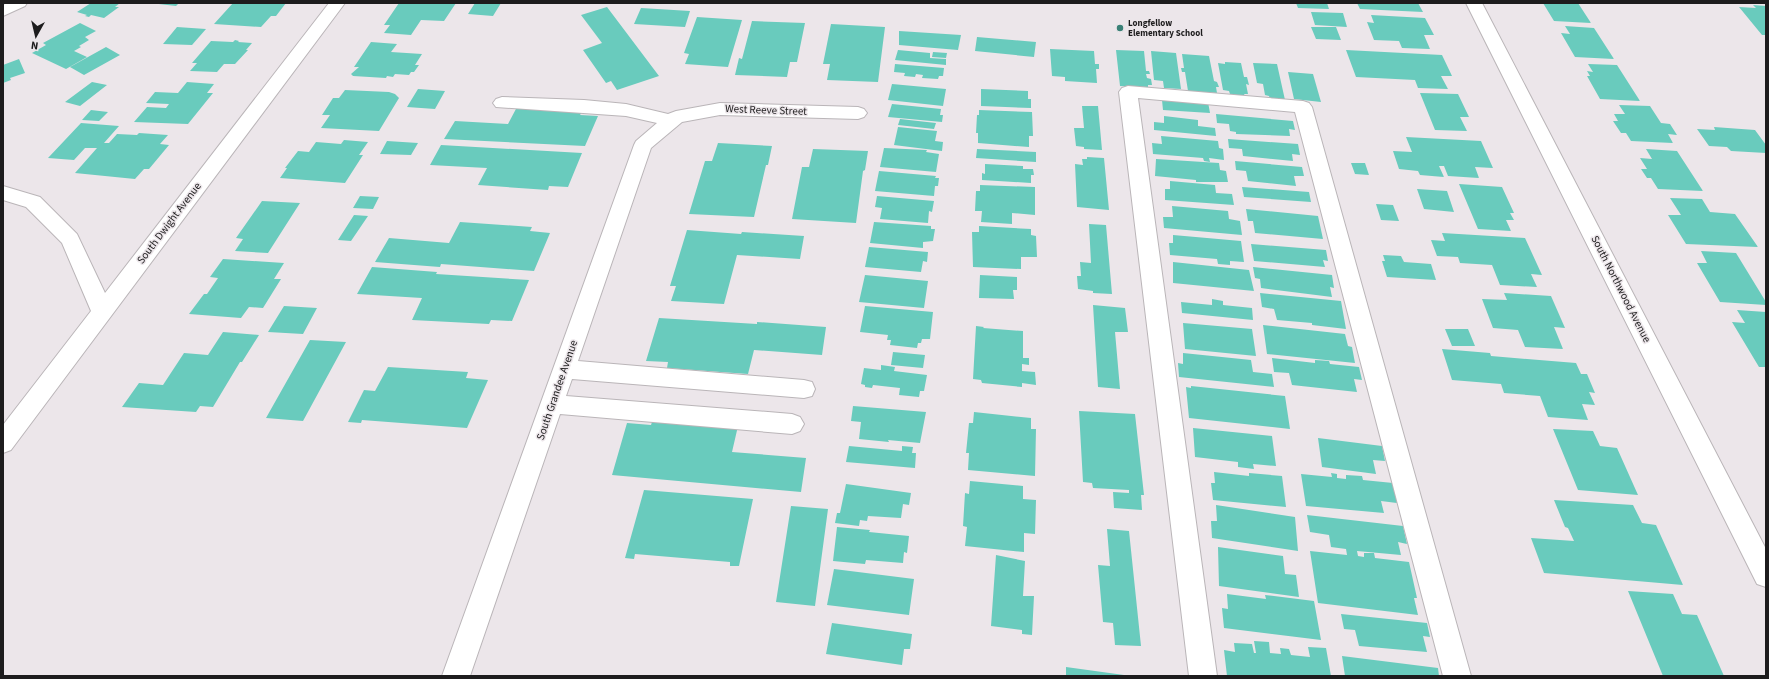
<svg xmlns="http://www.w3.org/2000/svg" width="1769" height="679" viewBox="0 0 1769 679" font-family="'Source Sans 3',sans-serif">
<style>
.building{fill:#69cbbd}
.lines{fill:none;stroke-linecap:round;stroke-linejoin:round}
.minor-casing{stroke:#bab5b8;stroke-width:2}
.minor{fill:#fff;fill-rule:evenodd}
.poi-dot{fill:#3a8076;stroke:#ece6ea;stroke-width:1.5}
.labels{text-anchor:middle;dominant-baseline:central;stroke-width:3;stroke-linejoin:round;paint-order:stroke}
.far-poi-label{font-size:9px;font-weight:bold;fill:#1d1c1d;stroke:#ece6ea;text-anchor:start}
.street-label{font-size:11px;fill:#1d1c1d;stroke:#ece6ea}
</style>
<rect width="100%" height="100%" fill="#ece6ea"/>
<!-- building -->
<path class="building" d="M91,3H120L115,7H119L104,18L91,15L89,17L85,16L87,15L77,12Z
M150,3H179L176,6Z
M233,3H286L276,16H271L261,27L214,24Z
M399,3H456L444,21L421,20L411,35L384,33L390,25H384Z
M475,3H501L493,16L468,14Z
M1296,3H1327L1329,9L1298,8Z
M1357,3H1418L1423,12L1360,9Z
M1543,3H1578L1591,23L1554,21Z
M1753,5L1766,6V35H1762L1739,7L1756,8Z
M607,7L659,76L617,90L611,81L606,83L583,50L602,43L581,15Z
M641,8L690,11L685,27L634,24Z
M1311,12L1343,13L1347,27L1315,25Z
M1371,15L1425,18L1434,35H1424L1430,49L1402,48L1399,41L1374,40L1367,22L1374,23Z
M697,17L742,20L728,67L685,64L689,54L684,53Z
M752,21L805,23L797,62H790L787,77L735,75L739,58L742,59Z
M80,23L96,31L85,37L89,40L79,46L81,47L74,51L87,57L66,69L32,53L46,45L43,43Z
M831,24L885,27L878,82L827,80L830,64H823Z
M1565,26L1594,28L1614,59L1575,57L1561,33L1570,34Z
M177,27L206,29L192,45L163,44Z
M1311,27H1336L1341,40L1316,39Z
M899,31L961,35L958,50L899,45Z
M977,37L1036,42L1034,57L975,51Z
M235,40L239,41L238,42L252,43L246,50H248L235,64H224L217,72L190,71L197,63H192L211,41L233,42Z
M371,42L397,44L391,52L422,54L415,65H419L414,72H411L409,75L395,74L393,77L387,76L386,78L353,76L351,74L359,67H354Z
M106,47L120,55L84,75L70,67Z
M1050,49L1094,51L1095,64H1099V69H1096L1097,83L1065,81V77L1052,76Z
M898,50L930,53V58L946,59V65L895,60Z
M1116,50L1144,51L1146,71H1149L1150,74H1146L1147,78L1151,79L1152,85H1148V87L1120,86Z
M1346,50L1442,55L1452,76H1441L1448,89L1418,88L1415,80L1356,77Z
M1151,51L1176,53L1181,89L1164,88L1163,81L1154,80Z
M933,52L947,53L946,58L932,57Z
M1182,54L1209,56L1214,81L1217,82L1219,87H1216L1217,93L1188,91L1185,72H1182L1181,68H1184Z
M19,59L25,73L10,78L11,80L3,83V65Z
M1225,62L1241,63L1244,77H1247L1249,85L1246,84L1248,94H1244L1245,96L1237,95L1230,94L1229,91L1223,90L1218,63L1225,64Z
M1253,63L1277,64L1285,100L1270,99L1269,96L1265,95L1263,84L1257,83Z
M895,64L944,68L943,76H939L938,79L922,78L923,75L916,74L915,77L904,76L905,73L894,72Z
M1588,64L1617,65L1640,101L1600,99L1587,76H1590L1587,71L1593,72Z
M1288,72L1313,74L1321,102L1294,99Z
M92,82L107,85L80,106L65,102Z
M187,82L214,84L207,93H213L188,124L134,122L147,107L166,108L169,104L146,103L155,92L178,93Z
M892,84L946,89L943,106L888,100Z
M418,89L445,91L435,109L407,107Z
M981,89L1028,91V99H1031V108L981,106Z
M345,90L389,92L395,94L399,98L379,131L321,128L330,115H322L333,98H339Z
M1420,93L1458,94L1469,117H1460L1467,131L1435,130Z
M1162,100L1208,102L1210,113L1163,110Z
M892,104L941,109L940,115H943L942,122L888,117Z
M1619,105L1650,106L1661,123L1670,124L1677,135L1668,134L1673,143L1631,141L1626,133H1621L1613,121H1618L1614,114H1625Z
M1082,106H1098L1102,150L1084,149V147L1076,146L1074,128H1084Z
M517,107L582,112L580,115L598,116L585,146L444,139L455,121L508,124Z
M91,110L108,112L99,121L82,120Z
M979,110L1032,112L1033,136H1029V147L978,143V133H976L977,115H979Z
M1216,114L1293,121L1295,130L1289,129L1290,136L1236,134V132L1230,131L1229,124L1217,123Z
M1164,116L1198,120V126L1215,128L1216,136L1154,130V122L1164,123Z
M900,119L936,123L934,129L898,125Z
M81,123L119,126L104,143H109L117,134L137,135L139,133L168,135L160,144L169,145L149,169H144L135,179L75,173L97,148H85L74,160L48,158Z
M898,127L937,131L935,141L943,142L942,151L894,145Z
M1714,127L1755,130L1766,145V153L1731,151L1727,147L1709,146L1697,129L1715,130Z
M1161,136L1218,141L1219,148L1223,149L1224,160L1209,158L1210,162L1204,161L1203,158L1153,154L1152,143L1162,144Z
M1406,137L1481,141L1493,168L1475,167L1479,178L1448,176L1444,166H1439L1444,177L1420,175L1418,171L1399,169L1393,151L1412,152Z
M1228,139L1298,144L1300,155L1292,154L1293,161L1243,156L1242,149L1229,148Z
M344,140L368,142L359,155H363L345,183L280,178L287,168H285L298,151L309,152L316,142L341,144Z
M387,141L418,143L411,155L380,154Z
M718,143L772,146L768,165H766L754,217L689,214L705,161H712Z
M441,145L582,153L568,187L549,186L548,190L478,185L487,168L430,165Z
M884,148L927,150L926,152L939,154L936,172L880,167Z
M813,149L868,151L865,170L863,171L856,223L792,219L802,167H809Z
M977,149L1036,152V162L976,158Z
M1646,149L1677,151L1703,191L1658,189L1651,178H1647L1641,169H1647L1640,158L1652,159Z
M1087,157L1104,158L1109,210L1077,207L1075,164L1083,165L1082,159H1087Z
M1156,159L1219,163L1220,170L1226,171L1228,182H1196V180L1155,176Z
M1235,161L1302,167L1304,176H1294L1296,186L1248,181L1246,171L1236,170Z
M1351,163H1365L1369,175L1355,174Z
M985,164L1023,166V169H1033L1034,175H1031V183L982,180V173L985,174Z
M879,171L936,176L935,178H939L938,186H935L934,196L875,191Z
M1170,181L1215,185L1216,193L1232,194L1234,205L1165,200V189H1170Z
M1459,184L1502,187L1514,213H1510L1514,220H1506L1511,231L1478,229Z
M980,185L1035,187V215L1012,213V224L981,222L982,211H975L976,191H980Z
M1242,187L1309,192L1311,202L1244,197Z
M1417,189L1447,191L1454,212L1424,209Z
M360,196L379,197L373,209L353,208Z
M877,196L934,201L932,212L929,211L928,223L880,219L882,208L875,207Z
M1670,198L1702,199L1710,212L1735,214L1758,247L1686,244L1668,215H1681Z
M262,201L300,203L268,253L235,251L243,239L236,238Z
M1376,204L1393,205L1399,221L1381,220Z
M1172,206L1228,211L1229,219L1240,221L1242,235L1164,228L1163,217H1173Z
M1246,209L1318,216L1323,239L1255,233L1253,221H1248Z
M354,215L368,216L351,241L338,240Z
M460,222L532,227L530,231L550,233L534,271L441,264L440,267L375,262L389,238L449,243Z
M874,222L931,226V229H935L933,241L923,242V248L870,243Z
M1089,224L1106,225L1112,294L1093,293V291L1078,289L1077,276H1081L1080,262L1091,263Z
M979,226L1031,229V235L1036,236L1037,257H1021V269L973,267L972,232H979Z
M687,230L741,234L742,232L804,236L800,259L737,255L724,304L671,301L676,286H670Z
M1442,233L1525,238L1542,275L1531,274L1537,287L1500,285L1492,265L1460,263L1458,257L1437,256L1431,240L1445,241Z
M1173,235L1241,241L1244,262L1230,261V265L1218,264L1217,259L1170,255L1169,243H1173Z
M1251,244L1326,250L1328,261L1323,260L1325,267L1254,261Z
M869,247L928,252L927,262L923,261L921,272L865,267Z
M1701,251L1736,253L1766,302V305L1720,302L1697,263H1707Z
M1383,255L1401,256L1404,262L1431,264L1436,280L1387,277L1382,261H1385Z
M223,259L284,263L274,279H281L263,308L249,307L241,318L189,314L204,294H207L218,278L210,277Z
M1173,262L1249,270L1254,291L1173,283Z
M372,267L437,272L436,274L529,280L512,321L491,320L489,324L412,320L422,298L357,294Z
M1253,267L1332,275L1334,288L1330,287L1332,297L1261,288L1260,279L1255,278Z
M865,275L928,281L924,308L859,302Z
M980,275L1017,277V290H1013L1014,299L979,298Z
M1260,293L1341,301L1346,329L1312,325V323L1277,320L1274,309L1262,307Z
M1504,293L1551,296L1565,328L1554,327L1563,349L1525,347L1518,330L1493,328L1482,299L1507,300Z
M1212,299L1223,301V305L1252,308L1253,320L1182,313L1181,302L1212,305Z
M1093,305L1125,308L1128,332H1115L1120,389L1098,387Z
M284,306L317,308L303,334L268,332Z
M865,306L933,312L930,339H922L921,343H918L917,348L890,345L891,340H887L888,335L860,332Z
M1737,310L1766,312V367H1759L1732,322L1745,323Z
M659,318L757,324V322L826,327L822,355L754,350L748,374L667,368L668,362L646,361Z
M1183,323L1252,329L1256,356L1185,349Z
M1263,325L1345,334L1348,346L1352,347L1355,363L1267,354Z
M976,326L984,327L983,328L1023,331V358H1029V365L1022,364V371L1035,372L1036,385L1022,383V387L982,383L981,380L973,379Z
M1445,329H1468L1475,346H1452Z
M223,332L259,335L242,362H240L213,407L200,406L196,412L122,407L139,383L163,385L184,353L208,355Z
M310,340L346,342L303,421L266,418Z
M1442,349L1490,353L1491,356L1576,363L1581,374H1587L1595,393L1589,392L1595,405L1582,404L1588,420L1548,417L1540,396L1504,393L1501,384L1452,380Z
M893,352L925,355L923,368L891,365Z
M1183,353L1251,360L1253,372L1272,374L1274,387L1179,377L1178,363L1183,364Z
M1272,358L1315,363V360L1329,361L1330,364L1359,367L1362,380L1354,379L1357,392L1292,385L1289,373L1274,372Z
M881,365L895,367L894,371L927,375L924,391H920L919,397L899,395L900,388L873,385L872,388L865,387V385L861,384L864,368L881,370Z
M388,367L468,372L466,378L488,380L467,428L362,420L361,423L348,422L364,390L375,391Z
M1191,386L1285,396L1290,429L1189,418L1186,387L1191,388Z
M853,406L926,412L920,443L888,440L889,442L859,439L861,422L851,421Z
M1079,411L1135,414L1144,495H1141L1142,510L1114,508L1113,492L1129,493V490L1093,488L1092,483L1083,482Z
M974,412L1031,418V429H1036L1035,476L968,470L969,453H966L969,423H973Z
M653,419L738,426L732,452L806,458L801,492L612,475L627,423L651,425Z
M1193,428L1272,436L1276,466L1253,464L1254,469L1238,467V462L1195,457Z
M1553,429L1593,431L1600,446L1617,448L1638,495L1578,490Z
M1318,438L1382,446L1385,461L1373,460L1376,474L1322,467Z
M849,446L902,451V446L913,447L912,453H916L915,468L846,462Z
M1214,472L1249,476V473L1282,476L1286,507L1213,500L1211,483H1215Z
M1331,473L1337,474V478L1346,479V475L1362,476L1363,480L1393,483L1397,503L1381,501L1384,513L1306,506L1301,474L1332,477Z
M970,481L1023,486V499L1036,500L1035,534L1024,533V552L965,546L967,527L963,526L965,493L969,494Z
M846,484L911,493L909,505L903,504L901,518L868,516L867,521L860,520L859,526L835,523L837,513H840Z
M644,490L753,499L739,566H730V562L635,554L634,559L625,558Z
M1554,500L1633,505L1642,523L1656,525L1683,585L1544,573L1531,538L1574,541L1568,528L1565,527Z
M1216,505L1295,517L1298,551L1212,538L1211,521H1217Z
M791,506L828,509L815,606L776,602Z
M1307,515L1403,526L1407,544L1398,542L1401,555L1357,551L1358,556L1364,557V553H1374L1375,558L1409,562L1417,598H1414L1418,615L1318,603L1310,551L1347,555L1346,549L1331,547L1329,535L1310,532Z
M837,527L870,530L869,532L909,536L907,553L904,552L903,563L866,560L865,564L833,561Z
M1107,529L1129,531L1141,646L1115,645L1113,623L1103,622L1098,565L1110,566Z
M1218,547L1283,556L1285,574L1296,575L1299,597L1219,586Z
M996,555L1025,561L1023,596H1034L1032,635L1022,634V630L991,626Z
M834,569L914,579L909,615L827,605Z
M1628,591L1673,594L1682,614L1697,615L1724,676H1663Z
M1227,594L1266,599L1265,595L1314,601L1321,640L1224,628L1222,608L1228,609Z
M1341,614L1427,623L1430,637L1423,636L1427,652L1359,646L1355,630L1344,629Z
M832,623L912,634L910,649H904L902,665L826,654Z
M1254,641L1269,642L1270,653L1281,654L1280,648L1289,649L1291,655L1310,657L1308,647L1326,648L1331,676H1227L1224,650L1235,652L1234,643L1252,644L1254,653H1256Z
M1342,656L1438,668L1439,676H1345Z
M1066,667L1124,675V676H1066Z"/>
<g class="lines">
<!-- minor casing -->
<g class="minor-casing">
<path id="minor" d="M7,3H27L25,6L3,16V5Z
M329,3H345L11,450L3,453V425L91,311L62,243L26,207L3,200V186L40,197L77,234L105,293Z
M1466,3H1482L1766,549V587L1757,584Z
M1128,86L1303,101L1309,103L1312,107L1471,676H1443L1295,112L1138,98L1217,676H1189L1119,92L1122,88Z
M502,97L584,100L626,104L668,114L676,111L720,103L858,107L864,109L867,113L864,117L858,119L720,115L682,122L651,148L578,361L804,380L812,382L815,389L812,396L804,398L572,379L566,396L792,414L800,417L804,424L800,431L792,434L560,414L470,676H442L634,145L636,141L657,123L626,116L496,107L493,103L496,99Z"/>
</g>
<!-- minor -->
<use href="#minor" class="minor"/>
</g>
<!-- markers -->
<circle class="poi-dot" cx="1120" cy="28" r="4"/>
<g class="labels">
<!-- far-poi labels -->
<g class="far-poi-label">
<text x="1128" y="23">Longfellow<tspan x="1128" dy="10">Elementary School</tspan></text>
</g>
<!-- street labels -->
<g class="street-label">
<text transform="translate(766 110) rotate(2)">West Reeve Street</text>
<text transform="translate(169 223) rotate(-53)">South Dwight Avenue</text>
<text transform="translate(1621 289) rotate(63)">South Northwood Avenue</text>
<text transform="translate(557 390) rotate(-71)">South Grandee Avenue</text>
</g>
</g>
<!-- border -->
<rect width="1769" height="679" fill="none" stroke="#1d1c1d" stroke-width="8"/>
<!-- north arrow -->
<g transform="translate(36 36) rotate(188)" stroke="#ece6ea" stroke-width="3" paint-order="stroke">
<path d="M0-3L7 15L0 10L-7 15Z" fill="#1d1c1d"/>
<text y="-6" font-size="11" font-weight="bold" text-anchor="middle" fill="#1d1c1d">N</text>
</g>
</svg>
